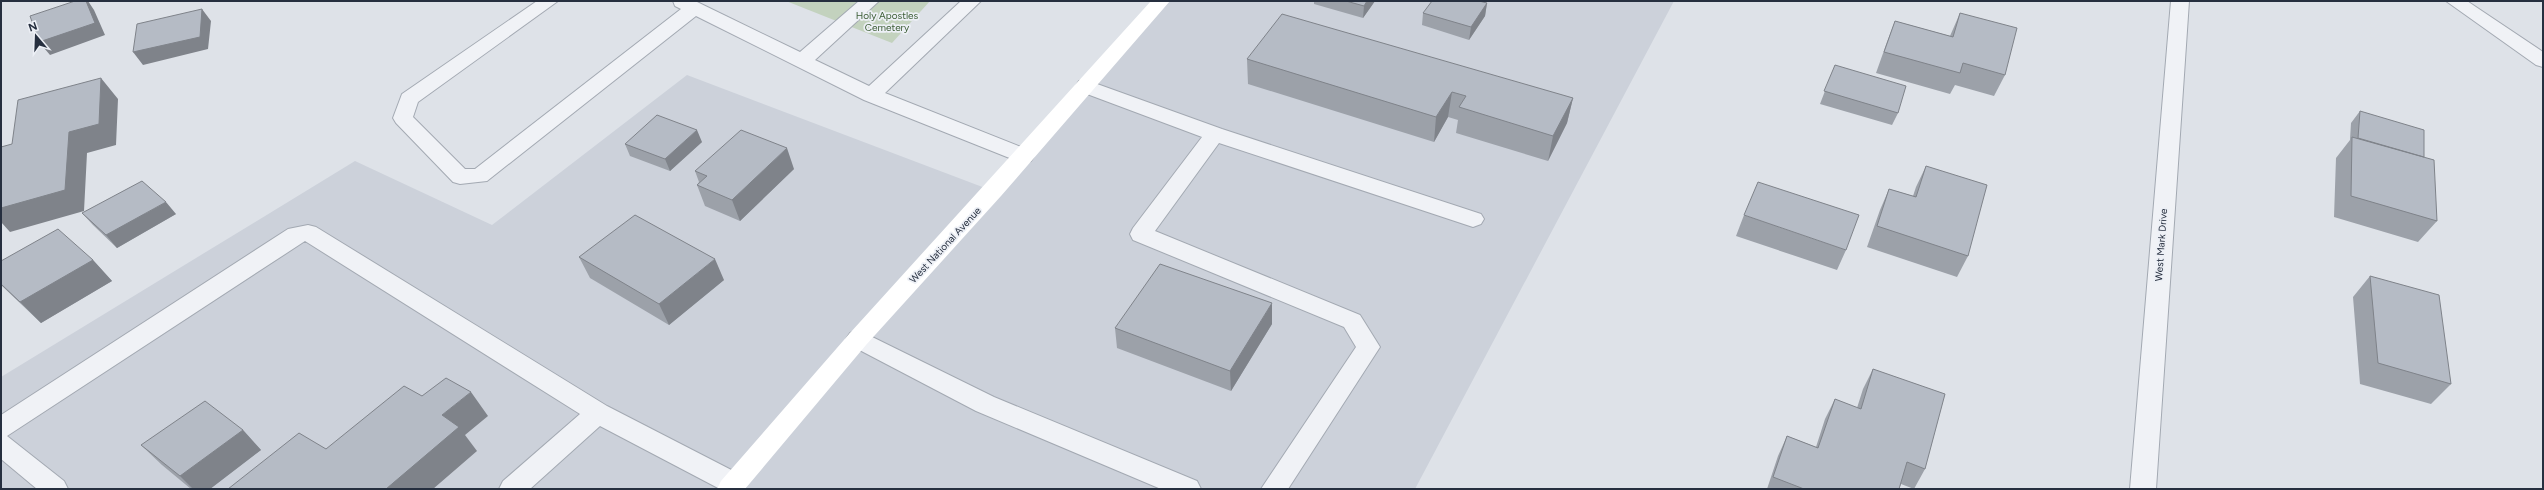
<svg xmlns="http://www.w3.org/2000/svg" width="2544" height="490" viewBox="0 0 2544 490" font-family="Figtree,sans-serif">
<style>
.built{fill:#ccd1da}
.green{fill:#c3d2be}
.lines{fill:none;stroke-linecap:round;stroke-linejoin:round}
.lane-casing{stroke:#a3a9b2;stroke-width:2}
.street-casing{stroke:#a3a9b2;stroke-width:2}
.lane{fill:#f0f2f6;fill-rule:evenodd}
.street{fill:#f0f2f6;fill-rule:evenodd}
.secondary{fill:#fff;fill-rule:evenodd}
.wall{fill:#9ca1a9}
.shaded-wall{fill:#7f838a}
.building{fill:#b5bbc5;stroke:#7f838a}
.labels{text-anchor:middle;dominant-baseline:central;stroke-width:3.5;stroke-linejoin:round;paint-order:stroke}
.park-label{font-size:10px;fill:#3a5b33;stroke:#edf0f6}
.street-label{font-size:10px;fill:#262f3f;stroke:#edf0f6}
</style>
<rect width="100%" height="100%" fill="#dee2e8"/>
<!-- built -->
<path class="built" d="M1161,1H1674L1415,489H1V377L355,161L492,225L687,75L993,191Z"/>
<!-- green -->
<path class="green" d="M786,1H930L892,43Z"/>
<g class="lines">
<!-- lane casing -->
<g class="lane-casing">
<path id="lane" d="M537,1H558L418,102L413,117L465,169H475L681,9L675,6L673,1H695L800,52L859,1H879L815,60L869,86L961,1H981L885,93L1031,151L1034,156L1031,161L1024,163L1017,161L864,100L696,16L487,181L460,184L453,182L396,123L393,118L402,94Z
M1086,80L1222,129L1481,214L1484,219L1481,224L1473,227L1219,143L1155,231L1360,315L1380,347L1288,489H1261L1356,347L1344,327L1133,240L1130,234L1133,228L1202,137L1079,91L1076,86L1079,81Z
M308,225L316,227L607,406L743,476L747,484L744,489H720L600,426L530,489H499L503,481L580,414L305,241L7,436L64,481L68,489H37L1,459V415L288,229Z
M858,330L994,397L1197,481L1201,489H1161L976,411L850,345L846,339L850,333Z"/>
</g>
<!-- street casing -->
<g class="street-casing">
<path id="street" d="M2171,1H2189L2156,489H2130Z
M2446,1H2467L2543,52V67L2536,65Z"/>
</g>
<!-- lane -->
<use href="#lane" class="lane"/>
<!-- street -->
<use href="#street" class="street"/>
<!-- secondary -->
<path class="secondary" d="M1151,1H1170L1001,196L866,345L745,489H717L721,481L850,333Z"/>
</g>
<!-- wall -->
<path class="wall" d="M1314,1H1375L1363,18L1314,4Z
M1487,3L1485,16L1469,40L1422,25L1423,13Z
M1960,13L2005,75L1994,96L1955,85L1950,94L1876,73L1887,42L1895,21L1950,36Z
M1247,59L1573,98L1567,123L1548,161L1456,133L1458,120L1448,117L1434,142L1248,84Z
M1835,65L1898,113L1892,125L1820,104Z
M2360,111L2424,157L2437,221L2418,242L2334,217L2336,158L2350,140L2351,123Z
M702,142L670,171L630,156L625,144Z
M1926,166L1968,256L1957,277L1867,247L1880,210L1889,189L1913,196L1916,187Z
M794,169L740,221L705,206L697,185L699,182L695,171Z
M82,213L176,214L117,248L93,225Z
M1744,215L1846,250L1837,270L1736,236Z
M579,257L724,280L669,325L590,278Z
M93,260L112,281L41,323L1,285V261Z
M2370,276L2451,384L2431,404L2360,384L2353,297Z
M1272,324L1231,391L1117,348L1115,328Z
M1873,369L1925,469L1914,489L1901,484L1899,489H1767L1778,456L1787,436L1816,447L1825,419L1835,399L1857,408L1863,389Z
M243,430L261,450L210,489H191L162,465L141,445Z"/>
<!-- shaded-wall -->
<path class="shaded-wall" d="M86,1H88L94,10L105,35L50,55L39,42Z
M1367,1H1375L1363,18L1364,6Z
M1487,3L1485,16L1469,40L1471,27Z
M202,9L211,21L208,49L143,65L133,52Z
M101,78L118,99L116,145L87,153L84,211L10,232L1,222V208L69,132Z
M1452,92L1448,117L1434,142L1436,117Z
M1573,98L1567,123L1548,161L1553,136Z
M697,130L702,142L670,171L665,159Z
M787,148L794,169L740,221L732,200Z
M166,202L176,214L117,248L106,235Z
M715,259L724,280L669,325L659,304Z
M93,260L112,281L41,323L20,302Z
M1272,303V324L1231,391L1230,371Z
M471,392L488,416L465,435L477,451L433,489H386L442,415Z
M243,430L261,450L210,489H193L180,476Z"/>
<!-- building -->
<path class="building" d="M75,1H86L95,23L39,42L30,16Z
M1346,1H1367L1364,6Z
M1432,1H1479L1487,3L1471,27L1423,13Z
M202,9L200,37L133,52L137,24Z
M1960,13L2017,28L2005,75L1963,63L1960,73L1884,52L1895,21L1953,37Z
M1282,14L1573,98L1553,136L1459,107L1466,96L1452,92L1436,117L1247,59Z
M1835,65L1906,86L1898,113L1824,91Z
M101,78L99,124L69,132L65,190L1,208V147L12,144L18,100Z
M2360,111L2424,130V157L2358,138Z
M657,115L697,130L665,159L625,144Z
M741,130L787,148L732,200L697,185L707,176L695,171Z
M2352,137L2434,160L2437,221L2351,196Z
M1926,166L1987,185L1968,256L1877,226L1889,189L1916,197Z
M142,181L166,202L106,235L82,213Z
M1758,182L1859,215L1846,250L1744,215Z
M635,215L715,259L659,304L579,257Z
M58,229L93,260L20,302L1,284V261Z
M1160,264L1272,303L1230,371L1115,328Z
M2370,276L2439,295L2451,384L2378,363Z
M1873,369L1945,394L1925,469L1907,462L1899,489H1804L1773,477L1787,436L1818,448L1835,399L1861,409Z
M446,378L471,392L442,415L459,427L386,489H228L299,433L326,449L404,386L422,396Z
M205,401L243,430L180,476L141,445Z"/>
<g class="labels">
<!-- park labels -->
<g class="park-label">
<text x="887" y="15">Holy Apostles<tspan x="887" dy="12">Cemetery</tspan></text>
</g>
<!-- street labels -->
<g class="street-label">
<text transform="translate(945 245) rotate(-47)">West National Avenue</text>
<text transform="translate(2161 245) rotate(-86)">West Mark Drive</text>
</g>
</g>
<!-- border -->
<rect width="2544" height="490" fill="none" stroke="#262f3f" stroke-width="4"/>
<!-- north arrow -->
<g transform="translate(36 36) rotate(341)" stroke="#edf0f6" stroke-width="3" paint-order="stroke">
<path d="M0-3L7 15L0 10L-7 15Z" fill="#262f3f"/>
<text y="-6" font-size="11" font-weight="bold" text-anchor="middle" fill="#262f3f">N</text>
</g>
</svg>
